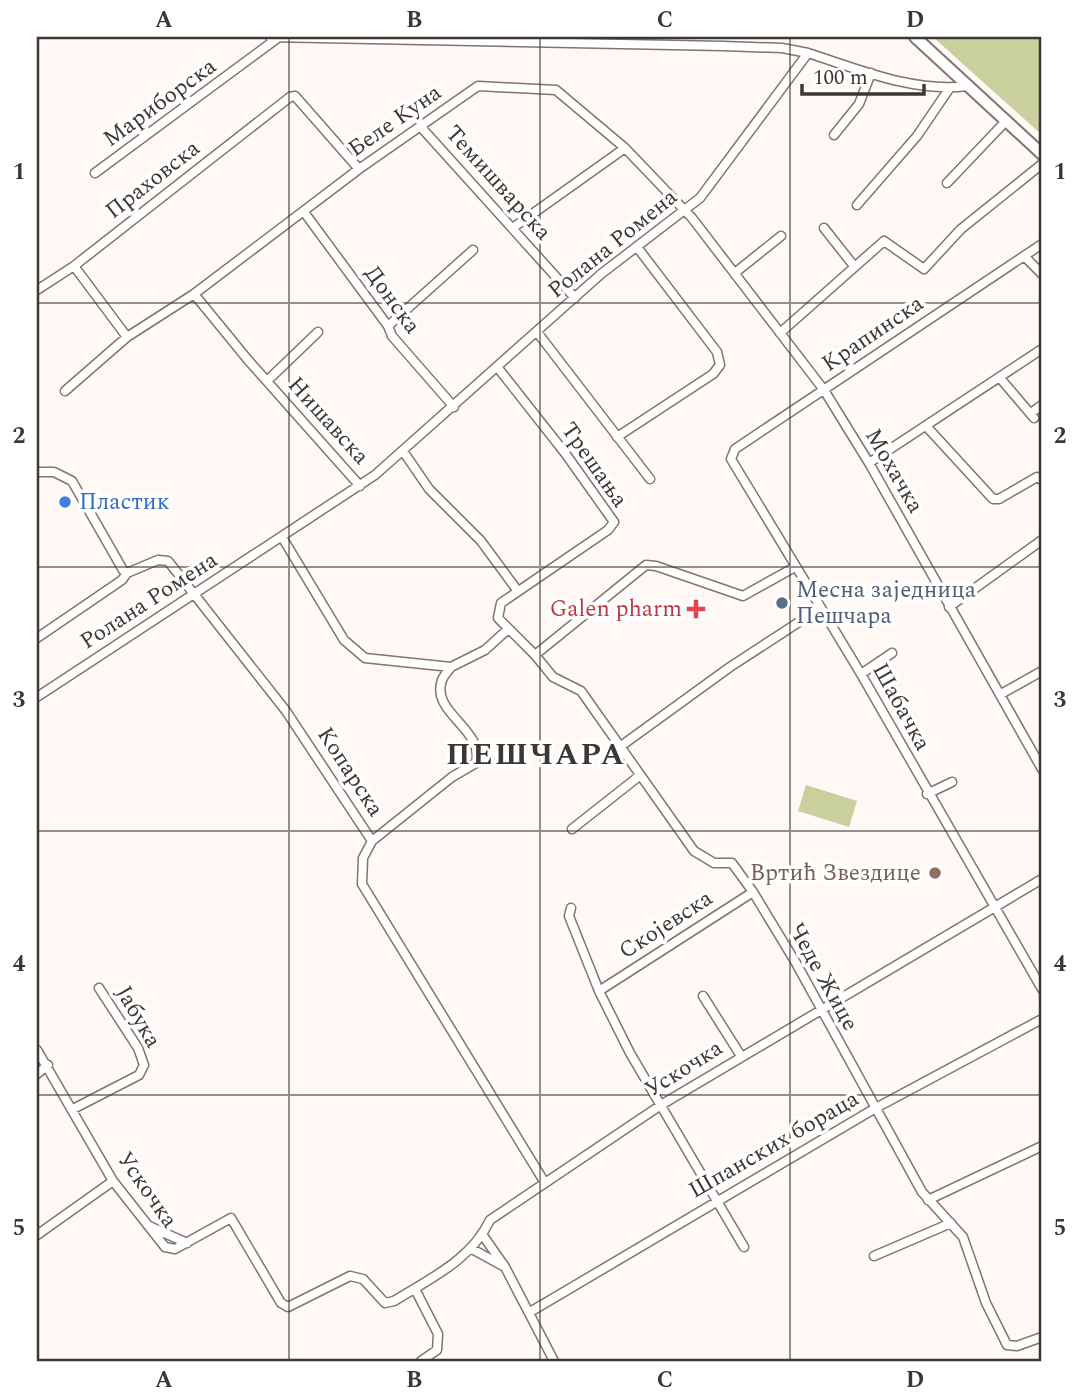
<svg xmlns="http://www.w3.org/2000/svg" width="1079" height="1398" viewBox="0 0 1079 1398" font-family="Spectral,serif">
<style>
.green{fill:#c9cf9d}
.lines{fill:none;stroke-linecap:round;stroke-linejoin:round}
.street-casing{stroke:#82746e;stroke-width:11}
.secondary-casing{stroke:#82746e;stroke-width:14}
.street{stroke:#fff;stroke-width:8}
.secondary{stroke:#fff;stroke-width:10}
.grid{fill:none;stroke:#3d3734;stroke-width:2;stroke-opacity:0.55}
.shop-dot{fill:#3f7fe0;stroke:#fff;stroke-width:2.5}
.service-dot{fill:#5c6f8a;stroke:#fff;stroke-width:2.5}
.health-dot{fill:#e0444e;stroke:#fff;stroke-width:2.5}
.education-dot{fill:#8d6e63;stroke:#fff;stroke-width:2.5}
.labels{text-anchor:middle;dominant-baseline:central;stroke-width:7;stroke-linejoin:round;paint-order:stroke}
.street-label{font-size:23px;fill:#3d3734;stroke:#fff}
.shop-label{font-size:23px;fill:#366cbe;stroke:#fff;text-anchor:start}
.service-label{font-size:23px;fill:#4e5e75;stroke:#fff;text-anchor:start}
.health-label{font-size:23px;fill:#be3a42;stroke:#fff;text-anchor:end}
.education-label{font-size:23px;fill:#785e54;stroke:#fff;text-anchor:end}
.district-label{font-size:30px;font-weight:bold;letter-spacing:2px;fill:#3d3734;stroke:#fff}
.neatline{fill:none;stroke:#3d3734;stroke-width:2.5}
.grid-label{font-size:23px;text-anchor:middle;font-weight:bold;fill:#3d3734}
</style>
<rect width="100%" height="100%" fill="#fff8f5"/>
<!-- green -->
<path class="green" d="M933,37H1042V135Z
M806,785L857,801L849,827L798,811Z"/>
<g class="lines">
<!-- street casing -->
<g class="street-casing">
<path id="street" d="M270,37L723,46L782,48L808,53
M420,126L575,298
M834,135L859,104L871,73
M95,173L279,37
M947,183L1006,121
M857,205L917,136L949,89
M304,212L388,326L392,336L454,407
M514,227L625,148
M824,228L854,266
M1042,244L735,449L731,459L861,674L1042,989
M1024,256L1042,274
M74,266L127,337
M736,272L781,236
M37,290L74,266L290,97L295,96L359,169
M194,294L248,360L360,486
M388,326L473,250
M537,332L650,479
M780,333L884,241L924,269L961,229L1042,164
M498,368L565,453L614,522L608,530L501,603L498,618L535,655L553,677L581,691L694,851L714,863H732L753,892L796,963L922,1192L963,1237L986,1303L1007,1345L1017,1346L1042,1337
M1000,378L1034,418
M267,381L318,332
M65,391L127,337L194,294L359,169L478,86L556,90L625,148L692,218L824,390L869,463L1042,769
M1031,413L1042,405
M926,426L993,499H999L1037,477L1042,480
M617,437L713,374L720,365L717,352L637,247
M403,451L429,489L481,541L517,590
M869,463L1042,349
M37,472H54L72,481L123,570L127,573L158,560L168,561L286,711L372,841
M282,537L344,640L365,658L451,667L485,650L507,630
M949,607L1042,540
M37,638L122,580L127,573
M535,655L646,565L656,566L743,596L795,567
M451,667C448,671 444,675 442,680C430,713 485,729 476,763L452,777L372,841L363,858L362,884L545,1183
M861,674L892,653
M1001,694L1042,671
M37,697L375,475L601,274L700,198L808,53C858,69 914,93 967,86
M621,746L730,667L819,609
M927,794L952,782
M572,829L638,777
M571,908L569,916L599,991L630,1053L744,1247
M599,991L753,892
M703,996L741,1056
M37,1050L113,1181L165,1247L175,1249L231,1218L281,1303L288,1307L350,1276L363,1279L385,1303L394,1301C431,1278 471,1260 490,1220L661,1105L1042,879
M37,1074L48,1065
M73,1109L139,1075L144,1065L138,1048L99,988
M928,1200L1042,1146
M149,1226L187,1243
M37,1235L113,1181
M484,1237L505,1267L554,1361
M472,1249L503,1266
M874,1256L951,1223
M415,1289L438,1334L437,1350L421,1361
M530,1312L874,1109L1042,1019"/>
</g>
<!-- secondary casing -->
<g class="secondary-casing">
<path id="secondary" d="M915,37L1042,154"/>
</g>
<!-- street -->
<use href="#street" class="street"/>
<!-- secondary -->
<use href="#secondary" class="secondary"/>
</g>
<!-- grid -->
<path class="grid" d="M289,37V1361M540,37V1361M790,37V1361M37,303H1042M37,567H1042M37,831H1042M37,1095H1042"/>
<!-- markers -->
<circle class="shop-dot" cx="65" cy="502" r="7"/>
<circle class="service-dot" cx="782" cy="603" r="7"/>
<path class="health-dot" d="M692.5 598.5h7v7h7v7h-7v7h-7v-7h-7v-7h7z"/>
<circle class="education-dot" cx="935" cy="873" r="7"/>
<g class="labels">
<!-- street labels -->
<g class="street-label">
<text transform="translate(160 103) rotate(-36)">Мариборска</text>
<text transform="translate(395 121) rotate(-35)">Беле Куна</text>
<text transform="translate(153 180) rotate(-38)">Праховска</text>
<text transform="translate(498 183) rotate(48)">Темишварска</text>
<text transform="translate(613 244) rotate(-39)">Ролана Ромена</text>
<text transform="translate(392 300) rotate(54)">Донска</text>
<text transform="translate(873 334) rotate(-34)">Крапинска</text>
<text transform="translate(328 421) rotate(48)">Нишавска</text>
<text transform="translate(594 465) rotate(55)">Трешања</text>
<text transform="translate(894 471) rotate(60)">Мохачка</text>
<text transform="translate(149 601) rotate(-33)">Ролана Ромена</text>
<text transform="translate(901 707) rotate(61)">Шабачка</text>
<text transform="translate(350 772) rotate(57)">Копарска</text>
<text transform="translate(666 925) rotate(-33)">Скојевска</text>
<text transform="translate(823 977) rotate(61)">Чеде Жице</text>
<text transform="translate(138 1017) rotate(60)">Јабука</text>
<text transform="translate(684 1069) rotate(-32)">Ускочка</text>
<text transform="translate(774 1145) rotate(-30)">Шпанских бораца</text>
<text transform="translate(147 1190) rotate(55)">Ускочка</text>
</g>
<!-- shop labels -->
<g class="shop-label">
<text x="79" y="502">Пластик</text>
</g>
<!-- service labels -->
<g class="service-label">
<text x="796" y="590">Месна заједница<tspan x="796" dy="26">Пешчара</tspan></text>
</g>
<!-- health labels -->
<g class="health-label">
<text x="682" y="609">Galen pharm</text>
</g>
<!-- education labels -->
<g class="education-label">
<text x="921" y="873">Вртић Звездице</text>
</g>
<!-- district labels -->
<g class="district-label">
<text x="536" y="755">ПЕШЧАРА</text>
</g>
</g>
<!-- border -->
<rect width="1079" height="1398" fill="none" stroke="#ffffff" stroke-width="77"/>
<!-- scale -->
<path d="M802 84v10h122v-10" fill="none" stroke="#3d3734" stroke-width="3.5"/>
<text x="813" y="84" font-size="21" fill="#3d3734" stroke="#ffffff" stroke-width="5" paint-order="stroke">100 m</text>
<rect x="38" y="38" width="1002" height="1322" class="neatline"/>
<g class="grid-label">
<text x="164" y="27">A</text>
<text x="414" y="27">B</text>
<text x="665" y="27">C</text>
<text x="915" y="27">D</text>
<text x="19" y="179">1</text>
<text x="1060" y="179">1</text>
<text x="19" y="443">2</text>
<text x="1060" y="443">2</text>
<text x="19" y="707">3</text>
<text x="1060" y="707">3</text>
<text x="19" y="971">4</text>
<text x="1060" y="971">4</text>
<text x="19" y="1235">5</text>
<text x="1060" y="1235">5</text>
<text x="164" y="1387">A</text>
<text x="414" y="1387">B</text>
<text x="665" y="1387">C</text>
<text x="915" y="1387">D</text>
</g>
</svg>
